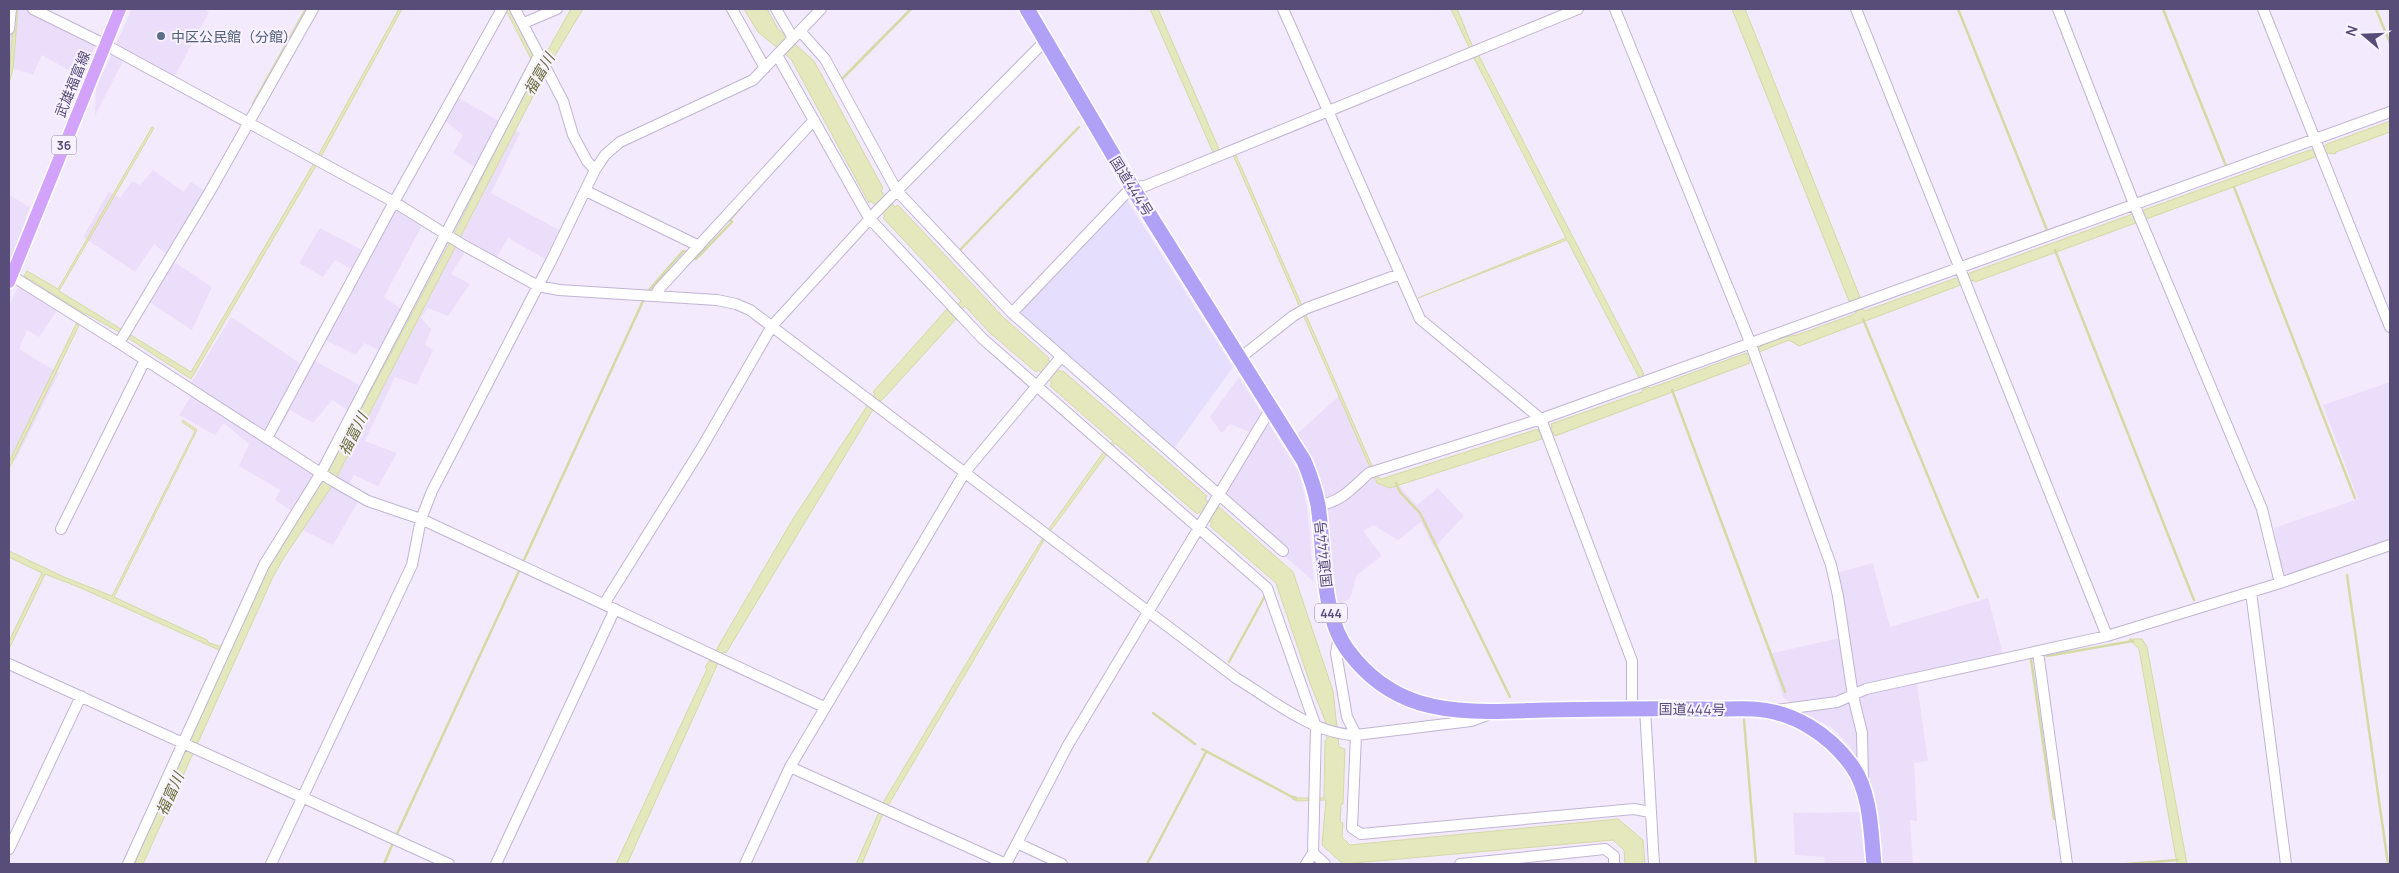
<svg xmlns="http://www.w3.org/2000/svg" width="2399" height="873" viewBox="0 0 2399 873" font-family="Manrope,'Noto Sans JP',sans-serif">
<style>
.residential{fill:#ebdefa;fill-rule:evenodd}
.commercial{fill:#e5defd}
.water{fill:#e5e7bd;stroke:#d5d9a4}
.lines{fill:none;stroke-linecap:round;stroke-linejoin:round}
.stream{stroke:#d5d9a4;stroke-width:2.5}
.minor-casing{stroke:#c0b4d4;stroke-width:12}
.major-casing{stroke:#fff;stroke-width:15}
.highway-casing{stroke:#fff;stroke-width:18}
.minor{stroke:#fff;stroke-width:10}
.major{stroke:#d3a3fb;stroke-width:12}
.highway{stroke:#b0a1f7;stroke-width:15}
.service-dot{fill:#5c6f8a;stroke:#f8f1ff;stroke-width:2}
.labels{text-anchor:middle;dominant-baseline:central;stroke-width:4;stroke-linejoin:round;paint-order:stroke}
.shield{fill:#f8f1ff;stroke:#887ea0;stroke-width:1}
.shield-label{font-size:12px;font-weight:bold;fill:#584c78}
.service-label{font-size:14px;fill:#4e5e75;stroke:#f8f1ff;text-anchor:start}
.street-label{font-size:14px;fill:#584c78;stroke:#f8f1ff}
.water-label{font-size:15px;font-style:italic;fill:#6a6f39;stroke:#f8f1ff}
</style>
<rect width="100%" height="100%" fill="#f4eafd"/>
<!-- residential -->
<path class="residential" d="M9,9H42L99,37L81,77L42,55L33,75L9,67Z
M132,9H203L209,12L170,85L124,59L95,116L96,88Z
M452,94L520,133L491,193L559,230L545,259L508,238L496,259L466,250L451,274L470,284L448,316L428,308L421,318L431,329L425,345L433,350L417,385L395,377L365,441L397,453L378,486L354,475L349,484L363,493L333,545L288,523L295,513L275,500L280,490L239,466L249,444L224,423L215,435L179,415L192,395L186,391L231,317L301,364L306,356L361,386L380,351L364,343L356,355L315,335L353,270L335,260L323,277L299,263L320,228L362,250L395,193L426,218L384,297L401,309L477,169L453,153L463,135L439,116ZM332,400L348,410L318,465L275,436L290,410L313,423Z
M153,170L184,192L191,182L211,195L173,261L212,287L192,330L140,296L166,254L154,244L135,272L83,237L109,191L120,198L132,181L140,185Z
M9,195L30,207L9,265Z
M19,285L57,310L39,337L27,330L19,349L59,373L15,461L9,457V306Z
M1239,377L1299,472L1307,506L1314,582L1214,494L1252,433L1230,424L1222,433L1210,417Z
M2390,382V551L2285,587L2274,528L2358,499L2323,405Z
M1340,395L1376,479L1400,487L1417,505L1438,488L1464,516L1434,548L1421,522L1398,540L1373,525L1363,531L1382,556L1357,575L1350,599L1341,603L1335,600L1319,479L1297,434Z
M1873,563L1890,627L1988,598L2006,665L1917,684L1928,761L1914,763L1917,817V821L1910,820L1913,864H1882L1874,792L1850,746L1831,727L1803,713L1783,697L1769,654L1839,638L1829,575Z
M1859,812L1865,864H1825L1824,857L1795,855L1793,813Z"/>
<!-- commercial -->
<path class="commercial" d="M1125,197L1233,367L1173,450L1018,313Z"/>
<!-- water -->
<path class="water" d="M14,9H18L13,69L9,83Z
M305,9H307L253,105L252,104Z
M399,9H402L317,164L191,379L119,332L85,313L9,469V462L82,312L24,276L27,271L58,289L152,127L154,128L59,291L191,372L314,163Z
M501,9H511L535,59L540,64L571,9H583L548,67L332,486L283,559L272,579L143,864H133L228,654L81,588L45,574L9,649V641L42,573L9,557V551L64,577L112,596L195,431L182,422L183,420L197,430L114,597L207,640L209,643L223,647L276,552L322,480H327V473L450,242L533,76L532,61L507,12Z
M744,9H767L778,29L814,61L883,188L881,191L895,207L898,205L1003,317L1049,358L1048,360L1061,372L1063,371L1207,496L1205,499L1217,509L1219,507L1293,572L1333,691L1339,747L1345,749L1343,804H1341L1340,822L1343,823L1342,837L1350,845L1618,819L1643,840L1645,864H1625L1624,850L1613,840L1343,864L1322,845L1326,800L1298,801L1292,799L1294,796L1298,798H1324L1325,741L1327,739L1325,720L1310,683L1276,583L1210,526L1212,523L1199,512L1197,514L1115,443L1046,537L889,804H887L862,864H856L884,801L1002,604L1048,530L1102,454L1113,441L1050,386L1052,383L1038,370L1036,372L990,333L965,306L961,310L956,306L961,301L883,218L885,216L871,201L869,203L791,59L758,32Z
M1150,9H1158L1219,149L1218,150L1235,153L1377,477L1381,479L1538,429L1539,432L1552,428L1551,424L1642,392L1644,387L1567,240L1418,298L1566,238L1474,58L1451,9H1457C1462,19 1473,52 1479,56L1644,374L1642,375L1646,386L1651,388L1746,353L1748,355C1760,344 1780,337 1797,335L1855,314L1857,310L1853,300L1849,301L1732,9H1745L1860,297L1856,299L1860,308L1865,311L2304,152L2325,146L2327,144L2390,121V132L2336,152L2335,154L2328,153L2315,157L1975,282L1974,280L1799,346L1789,340L1759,352L1749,360L1750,363L1555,436L1553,432L1541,436L1542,439L1390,488L1377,483L1233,155L1213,152Z
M947,309L956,319L872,411L726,653L723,652L627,864H616L707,669L705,667L710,660L712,661L719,645L793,519L875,394L873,392Z
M2129,639H2142L2147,647L2187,864H2177L2139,649Z"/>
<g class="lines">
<!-- stream -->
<path class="stream" d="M1958,9L2047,230
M2163,9L2226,166
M2376,9L2390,43
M841,80L911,9
M2234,187L2355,498
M2055,250L2194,600
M959,251L1079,127
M693,258L696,259L732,222L730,220L742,206
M649,290L683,251L687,252
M1863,319L1978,597
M1672,390L1785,692
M1396,483L1400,492L1420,513L1510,697
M524,560L643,301
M2347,575L2388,864
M2047,656L2133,641
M2031,659L2054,819
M1229,662L1265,596
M1153,713L1195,744
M1744,720L1756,864
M1202,749L1296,799
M397,834L519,571
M384,864L392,845
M1147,864L1206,752
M2127,864L2178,860"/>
<!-- minor casing -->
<g class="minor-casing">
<path id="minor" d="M33,9L104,44L394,202L463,245L538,286L559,290L717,300L736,304L750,310L1236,678C1271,699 1314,735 1356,735L1471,721L1490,714
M732,9L765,68
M776,9L793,38
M1283,9L1420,319L1541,419L1632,661V708
M1615,9L1750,342L1831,565L1838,596L1853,696L1862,733L1863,782
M1856,9L2107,636
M2058,9L2134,204L2262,509L2280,583
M2263,9L2390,327
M524,23L557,9
M9,29L11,9
M800,31L825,59L897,191L1012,313L1283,551
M777,55L869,218L983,339L1267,588L1316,727L1313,853L1306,864
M595,170L605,155L620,142L753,80L821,9
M586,191L699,246
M9,274L119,343L333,481L368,501L421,519L824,707
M655,296L659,289L814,120
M1012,313L1132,187L1145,186L1578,9
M119,343L209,193L313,9
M1240,358L1293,316L1307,308L1400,274
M267,438L394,202L502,9
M1318,505C1341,503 1353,487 1369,473L1541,419L2390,112
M61,529L145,360
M2251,592L2286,864
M604,604L701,449L772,326L876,212L1045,41
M1339,636L1336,653L1347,717L1356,735L1352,828L1361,834L1634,809L1650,812
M2038,652L2067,864
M9,664L449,864
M1645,708L1654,864
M1777,710L1837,702L1866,689L2107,636L2280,583L2390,545
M790,767L1006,864
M1017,843L1062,864
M9,849L81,696
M1313,853L1325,864
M128,864L264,565L321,473L539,55
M271,864L412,565L421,519L432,491L552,259L595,170L587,161L573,135L563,101L515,9
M496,864L615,609
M745,864L790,767L965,472L1061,357
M1006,864L1068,745L1271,408
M1460,864L1605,849L1614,856V864"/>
</g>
<!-- major casing -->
<g class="major-casing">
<path id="major" d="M9,282L120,9"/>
</g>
<!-- highway casing -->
<g class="highway-casing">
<path id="highway" d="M1027,9L1132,187L1304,461C1310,475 1315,490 1318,505C1325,550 1320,615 1349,652C1367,676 1391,694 1420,703C1460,715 1505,711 1546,710C1598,709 1650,708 1702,709C1719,710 1736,708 1753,709C1793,711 1829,734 1852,766C1871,792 1871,834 1874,864"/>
</g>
<!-- minor -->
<use href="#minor" class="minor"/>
<!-- major -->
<use href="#major" class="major"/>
<!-- highway -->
<use href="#highway" class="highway"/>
</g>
<!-- markers -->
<circle class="service-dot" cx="161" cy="36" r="5"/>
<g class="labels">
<!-- shield labels -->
<g class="shield">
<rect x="51.5" y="135.5" width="25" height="19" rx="4"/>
<rect x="1315" y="603.5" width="32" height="19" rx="4"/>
</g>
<g class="shield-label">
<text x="64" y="145">36</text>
<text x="1331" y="613">444</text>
</g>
<!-- service labels -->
<g class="service-label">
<text x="171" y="36">中区公民館（分館）</text>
</g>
<!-- street labels -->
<g class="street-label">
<text transform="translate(72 84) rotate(-68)">武雄福富線</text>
<text transform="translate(1132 186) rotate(58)">国道444号</text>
<text transform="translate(1323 554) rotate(-96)">国道444号</text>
<text transform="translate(1692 709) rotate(1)">国道444号</text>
</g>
<!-- water labels -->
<g class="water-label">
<text transform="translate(539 74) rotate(-60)">福富川</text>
<text transform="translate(353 434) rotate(-63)">福富川</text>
<text transform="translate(170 794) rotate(-66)">福富川</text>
</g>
</g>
<!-- border -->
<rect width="2399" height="873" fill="none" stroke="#584c78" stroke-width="20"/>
<!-- north arrow -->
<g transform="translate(2364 35) rotate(289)" stroke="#f8f1ff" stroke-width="4" paint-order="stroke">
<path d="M0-4L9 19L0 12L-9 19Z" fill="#584c78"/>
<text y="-8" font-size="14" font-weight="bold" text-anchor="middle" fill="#584c78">N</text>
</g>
</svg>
